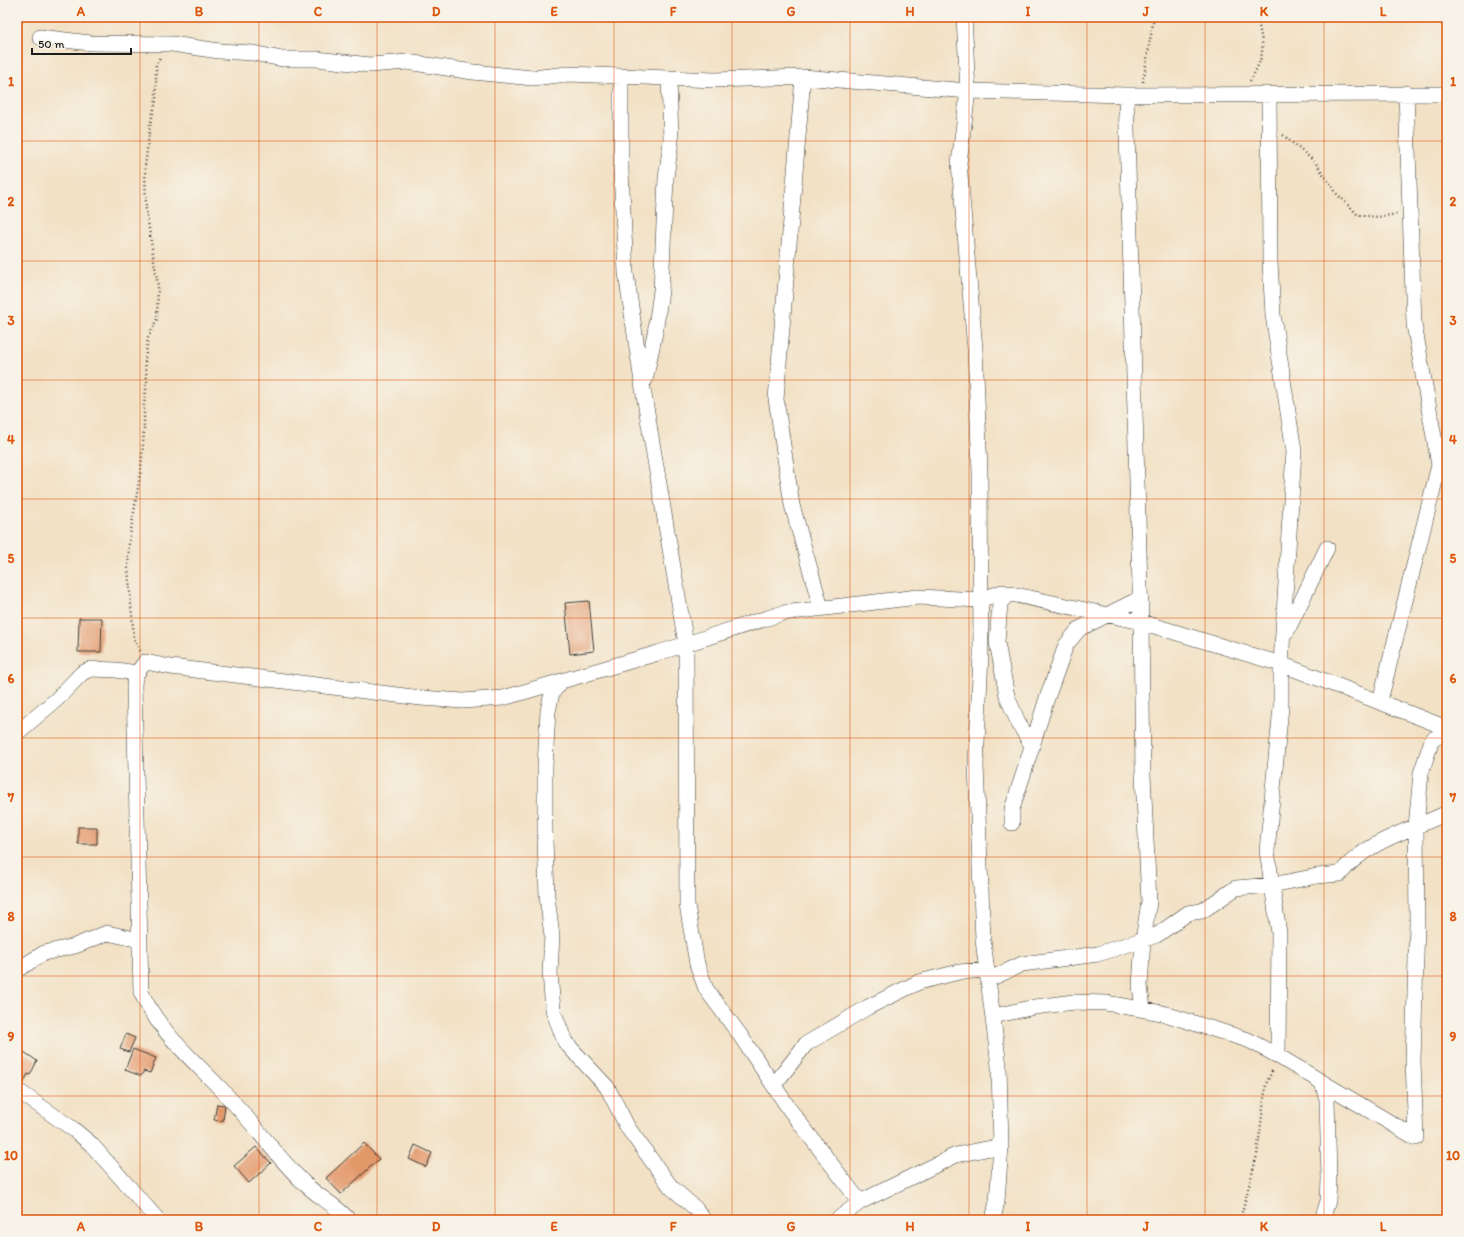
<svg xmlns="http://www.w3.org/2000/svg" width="1464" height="1237" viewBox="0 0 1464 1237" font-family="Itim,sans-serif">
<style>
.building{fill:#e3986a}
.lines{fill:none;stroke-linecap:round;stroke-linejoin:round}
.minor-casing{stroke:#3c3a35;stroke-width:16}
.path{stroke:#3c3a35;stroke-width:2.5;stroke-dasharray:1 3;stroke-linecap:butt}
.minor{stroke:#fff;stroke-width:15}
.grid{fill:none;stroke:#de560d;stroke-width:1;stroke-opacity:0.55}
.neatline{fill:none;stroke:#de560d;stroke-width:1.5}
.grid-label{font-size:13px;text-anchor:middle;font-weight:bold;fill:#de560d}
</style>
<rect width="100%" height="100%" fill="#f7f3e8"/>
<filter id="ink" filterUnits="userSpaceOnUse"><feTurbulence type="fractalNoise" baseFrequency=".025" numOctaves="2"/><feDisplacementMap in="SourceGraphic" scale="8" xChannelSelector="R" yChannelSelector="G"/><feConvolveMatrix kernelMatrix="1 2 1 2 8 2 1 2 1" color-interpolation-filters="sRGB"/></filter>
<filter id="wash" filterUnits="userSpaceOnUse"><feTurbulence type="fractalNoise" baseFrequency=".012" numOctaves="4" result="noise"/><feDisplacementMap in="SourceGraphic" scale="16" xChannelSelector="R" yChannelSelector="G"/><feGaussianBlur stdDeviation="0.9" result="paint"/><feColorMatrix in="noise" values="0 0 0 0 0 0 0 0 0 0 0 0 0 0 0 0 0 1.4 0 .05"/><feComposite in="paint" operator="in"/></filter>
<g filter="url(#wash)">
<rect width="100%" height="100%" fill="#f2e1c5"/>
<g id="blocks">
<!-- building -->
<path class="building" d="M589,601L594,651L570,654L565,603Z
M79,618H102L101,652H78Z
M78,827H97V844H78Z
M126,1034L135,1038L129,1052L120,1049Z
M133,1049L156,1058L150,1073L144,1071L141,1076L125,1070Z
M24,1052L37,1061L30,1075L28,1074L22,1085L17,1082V1065Z
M217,1104L225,1105L223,1121L214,1120Z
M364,1143L379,1159L341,1194L326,1178Z
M415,1145L432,1153L426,1167L409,1159Z
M256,1147L271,1163L249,1183L234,1166Z"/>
</g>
</g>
<g filter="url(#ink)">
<use href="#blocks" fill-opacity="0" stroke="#3c3a35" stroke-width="1"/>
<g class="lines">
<!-- minor casing -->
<g class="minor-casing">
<path id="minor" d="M964,17L968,91L959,163L975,349L980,472L981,654L976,765L983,940L999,1066L1001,1146L997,1201L993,1220
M40,37L90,43L172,44L219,51L253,53L282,59H316L370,65L407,62L473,72L532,78L568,74L621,76
M803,77L776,399L792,505L821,608
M1126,95L1141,622L1143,775L1149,902L1143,940L1140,986L1143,1009
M1269,95L1270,262L1273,315L1294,451L1281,664V707L1267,851L1279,933L1278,1056
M645,380L655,333L661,291L666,178L671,141L669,78
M1009,593L1000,603L997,642L1007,696L1018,722L1032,746
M1287,631L1327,548
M562,681L552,693L548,711L545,766V839L547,896L552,936L550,973L553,1010L565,1042L607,1087L628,1128L671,1187L695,1208L704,1220
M1380,701L1439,465L1414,324L1406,93
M17,733L56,700L82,673L91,669L116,670L137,673
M1012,823V809L1023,775L1047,698L1066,645L1079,629L1141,598
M17,970L44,953L75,946L107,933L140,940
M988,980L1022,964L1098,954L1157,935L1188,913L1202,911L1236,888L1272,885L1317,876L1340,874C1366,841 1411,830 1447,813
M993,1016L1035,1007L1074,1002L1106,1003L1162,1013L1248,1040L1278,1056L1416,1138
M1322,1083L1327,1099L1329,1179L1328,1201L1322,1220
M774,1085L806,1044L868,1007L919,982L959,972L987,970
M17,1090L73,1129L91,1144L158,1220
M1416,1138L1413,1061L1417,923L1416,827L1421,773L1432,740L1447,731
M860,1202L790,1110L740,1035L706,989L697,964L687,905L686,644L643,389L626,273L621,171V76L714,80L803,77L968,91L1126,95L1447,94
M349,1220C335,1204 316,1196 302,1181C276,1156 255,1125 230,1099C199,1064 160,1035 141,992L134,685L135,676L145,662L171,667L421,698L463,701L503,698L658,653L783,613L918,597L980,600L1002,592L1141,622L1281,664L1447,728
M837,1220L860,1202L956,1155L1001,1146"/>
</g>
<!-- path -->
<path class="path" d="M1250,81C1257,68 1264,57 1262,42C1261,33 1258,27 1259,17
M1143,82L1154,17
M1283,135L1315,162L1337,194L1358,215L1378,217L1397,214
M140,651L134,639L128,568L129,542L141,469L144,431V405L147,382L145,360L148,338L157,319L158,286L146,209L145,167L150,125L156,101V66L160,57
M1240,1220L1257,1155L1266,1084L1273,1069"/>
<!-- minor -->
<use href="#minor" class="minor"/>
</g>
</g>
<!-- grid -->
<path class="grid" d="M140,17V1220M259,17V1220M377,17V1220M495,17V1220M614,17V1220M732,17V1220M850,17V1220M969,17V1220M1087,17V1220M1205,17V1220M1324,17V1220M17,141H1447M17,261H1447M17,380H1447M17,499H1447M17,618H1447M17,738H1447M17,857H1447M17,976H1447M17,1096H1447"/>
<!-- margin -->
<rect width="1464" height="1237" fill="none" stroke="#f7f3e8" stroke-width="44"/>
<!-- scale -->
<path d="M32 48v6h99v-6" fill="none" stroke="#1c1c1c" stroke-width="2"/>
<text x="38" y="48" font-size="12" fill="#1c1c1c" stroke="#f7f3e8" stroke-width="3" paint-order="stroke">50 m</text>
<rect x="22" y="22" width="1420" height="1193" class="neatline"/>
<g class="grid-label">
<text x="81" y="16">A</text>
<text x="199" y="16">B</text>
<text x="318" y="16">C</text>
<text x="436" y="16">D</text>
<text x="554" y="16">E</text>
<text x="673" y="16">F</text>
<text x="791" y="16">G</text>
<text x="910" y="16">H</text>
<text x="1028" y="16">I</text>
<text x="1146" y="16">J</text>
<text x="1264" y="16">K</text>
<text x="1383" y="16">L</text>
<text x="11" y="86">1</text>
<text x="1453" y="86">1</text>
<text x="11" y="206">2</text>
<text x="1453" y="206">2</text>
<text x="11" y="325">3</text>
<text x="1453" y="325">3</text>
<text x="11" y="444">4</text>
<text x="1453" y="444">4</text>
<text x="11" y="563">5</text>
<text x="1453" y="563">5</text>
<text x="11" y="683">6</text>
<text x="1453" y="683">6</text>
<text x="11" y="802">7</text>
<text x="1453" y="802">7</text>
<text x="11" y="921">8</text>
<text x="1453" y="921">8</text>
<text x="11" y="1041">9</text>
<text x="1453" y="1041">9</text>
<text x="11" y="1160">10</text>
<text x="1453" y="1160">10</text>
<text x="81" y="1231">A</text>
<text x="199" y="1231">B</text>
<text x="318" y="1231">C</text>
<text x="436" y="1231">D</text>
<text x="554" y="1231">E</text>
<text x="673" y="1231">F</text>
<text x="791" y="1231">G</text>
<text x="910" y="1231">H</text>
<text x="1028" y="1231">I</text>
<text x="1146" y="1231">J</text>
<text x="1264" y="1231">K</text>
<text x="1383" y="1231">L</text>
</g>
</svg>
